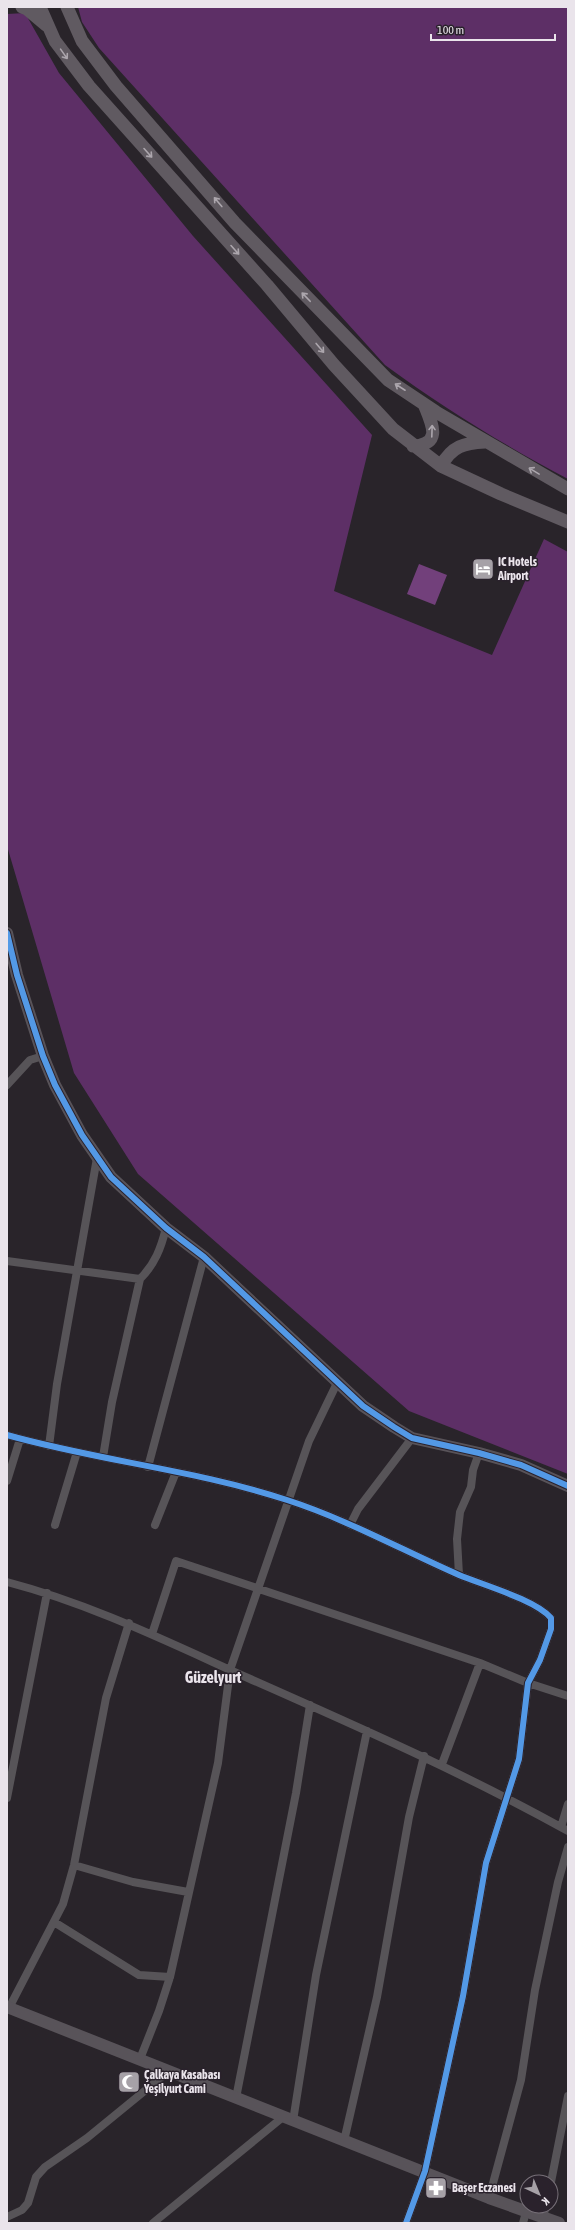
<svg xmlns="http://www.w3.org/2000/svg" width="575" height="2230" viewBox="0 0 575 2230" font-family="'Asap Condensed',sans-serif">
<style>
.forest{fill:#5d2f66}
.water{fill:#72407b}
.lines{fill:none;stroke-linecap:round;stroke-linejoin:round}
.street{stroke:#575458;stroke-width:8}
.secondary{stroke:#585359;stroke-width:12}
.primary{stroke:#605a61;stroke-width:13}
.cycleway-casing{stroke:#2a222c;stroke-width:8}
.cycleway{stroke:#5399e6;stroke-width:6}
.oneway{stroke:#aca6ad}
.labels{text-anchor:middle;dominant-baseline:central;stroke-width:3;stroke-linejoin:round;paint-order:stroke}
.poi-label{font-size:12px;font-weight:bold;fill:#eae4eb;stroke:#2a222c;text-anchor:start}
.district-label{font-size:16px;font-weight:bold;fill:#eae4eb;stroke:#2a222c}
</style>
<rect width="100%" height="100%" fill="#29242a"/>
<!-- forest -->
<path class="forest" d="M78,7H568V479C502,444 445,409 385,365L99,48L82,22Z
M25,13L59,73L193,236L372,435L334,591L492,655L544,539L568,552V1474L409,1411L138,1174L74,1073L7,846V14Z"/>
<!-- water -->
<path class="water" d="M419,564L447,575L435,605L407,594Z"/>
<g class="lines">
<!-- street -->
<path class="street" d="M7,1085L30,1060L43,1056
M7,1261L140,1279
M7,1435C99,1461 196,1470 287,1500C346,1519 402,1550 459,1575C483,1585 536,1600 551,1618V1629L540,1660L528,1683L519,1759L486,1863L463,1996L425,2171L406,2223
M49,1446L57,1384L97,1158
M103,1457L112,1402L140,1279C155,1264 161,1248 166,1228
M148,1467L204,1257
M7,1481L20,1439
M55,1525L77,1452
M155,1525L176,1472
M350,1525L358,1509L412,1438
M459,1575L457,1539L460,1512L471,1487L473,1470L479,1453
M7,1582C91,1604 168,1642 248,1678C356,1726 464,1773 568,1831
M152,1634L176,1561L480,1663L528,1683L568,1696
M442,1764L480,1663
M7,1798L47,1593
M561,1827L568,1804
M74,1865L133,1882L188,1892
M54,1922L139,1975L170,1977
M9,2008L63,1904L74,1865L106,1698L129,1623
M140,2059L159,2011L170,1977L218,1763L230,1670L309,1441L338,1381
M236,2098L296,1793L310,1705
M293,2121L316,1975L367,1731
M344,2141L377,1997L409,1817L424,1756
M551,2182L568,2096
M489,2198L521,2080L535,1990L558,1882L568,1847
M7,2217L22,2210L28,2203L36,2177L45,2167L87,2138L169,2071
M543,2217L546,2206
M153,2223L283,2117
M523,2223L526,2212"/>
<!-- secondary -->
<path class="secondary" d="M7,933L17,975L43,1056L55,1085L82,1135L111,1177L166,1228L204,1257L363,1406L394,1427L412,1438L479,1453L521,1465L568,1486
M7,2007L489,2198L559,2223"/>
<!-- primary -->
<path class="primary" d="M22,7L27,9L46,25
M40,7L55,41L89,86L267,285L334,365L393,429L441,466L501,494L568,522
M67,7L82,41L116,86L235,223L388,380L436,412L568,489
M413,446C443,444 432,424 424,404
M441,466C452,446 464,443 485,442"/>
<!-- cycleway casing -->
<g class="cycleway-casing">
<path id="cycleway" d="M7,933L17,975L43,1056L55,1085L82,1135L111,1177L166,1228L204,1257L363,1406L394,1427L412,1438L479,1453L521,1465L568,1486
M7,1435C99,1461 196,1470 287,1500C346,1519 402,1550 459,1575C483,1585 536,1600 551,1618V1629L540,1660L528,1683L519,1759L486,1863L463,1996L425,2171L406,2223"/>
</g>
<!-- cycleway -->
<use href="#cycleway" class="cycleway"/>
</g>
<!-- one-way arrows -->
<defs><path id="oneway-shaft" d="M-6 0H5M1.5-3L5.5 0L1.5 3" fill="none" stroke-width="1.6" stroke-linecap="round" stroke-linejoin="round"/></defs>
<g class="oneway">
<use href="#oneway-shaft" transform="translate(64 54) rotate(55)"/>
<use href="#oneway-shaft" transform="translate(148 153) rotate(48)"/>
<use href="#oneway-shaft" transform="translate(218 202) rotate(-130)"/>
<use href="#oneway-shaft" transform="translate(235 250) rotate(48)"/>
<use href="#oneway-shaft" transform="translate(306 297) rotate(-134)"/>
<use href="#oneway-shaft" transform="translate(320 348) rotate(50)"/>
<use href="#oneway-shaft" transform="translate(400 387) rotate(-147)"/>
<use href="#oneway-shaft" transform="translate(432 431) rotate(-88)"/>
<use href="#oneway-shaft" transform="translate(534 471) rotate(-149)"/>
</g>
<!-- icons -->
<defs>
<g id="hotel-square" transform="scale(1.15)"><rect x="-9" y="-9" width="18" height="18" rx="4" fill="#a6a1a7" stroke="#2a222c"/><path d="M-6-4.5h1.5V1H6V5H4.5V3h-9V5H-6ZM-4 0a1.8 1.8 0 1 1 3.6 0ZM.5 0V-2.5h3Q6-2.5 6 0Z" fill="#fff"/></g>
<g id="mosque-square" transform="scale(1.15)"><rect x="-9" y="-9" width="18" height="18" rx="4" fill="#a6a1a7" stroke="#2a222c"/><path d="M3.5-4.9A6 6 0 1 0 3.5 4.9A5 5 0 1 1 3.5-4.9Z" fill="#fff"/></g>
<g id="pharmacy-square" transform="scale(1.15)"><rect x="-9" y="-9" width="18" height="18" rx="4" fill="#a6a1a7" stroke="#2a222c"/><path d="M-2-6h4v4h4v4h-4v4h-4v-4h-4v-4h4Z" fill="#fff"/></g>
</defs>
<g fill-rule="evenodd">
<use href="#hotel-square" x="483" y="569"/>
<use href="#mosque-square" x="129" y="2082"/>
<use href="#pharmacy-square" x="436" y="2188"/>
</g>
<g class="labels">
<!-- poi labels -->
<g class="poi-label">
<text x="498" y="562">IC Hotels<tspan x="498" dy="14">Airport</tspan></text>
<text x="144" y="2075">Çalkaya Kasabası<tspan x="144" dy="14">Yeşilyurt Cami</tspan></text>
<text x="452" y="2188">Başer Eczanesi</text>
</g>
<!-- district labels -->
<g class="district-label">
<text x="213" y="1677">Güzelyurt</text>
</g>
</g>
<!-- border -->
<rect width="575" height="2230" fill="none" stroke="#eae4eb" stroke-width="16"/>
<!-- north arrow -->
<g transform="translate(539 2194) rotate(136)"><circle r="19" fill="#2a222c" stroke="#777078"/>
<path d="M0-3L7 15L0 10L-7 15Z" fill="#a6a1a7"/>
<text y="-6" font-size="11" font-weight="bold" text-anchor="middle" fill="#eae4eb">K</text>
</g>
<!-- scale -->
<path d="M431 34v6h124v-6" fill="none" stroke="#eae4eb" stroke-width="2"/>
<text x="437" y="34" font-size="12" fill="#eae4eb" stroke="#2a222c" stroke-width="3" paint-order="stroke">100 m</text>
</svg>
